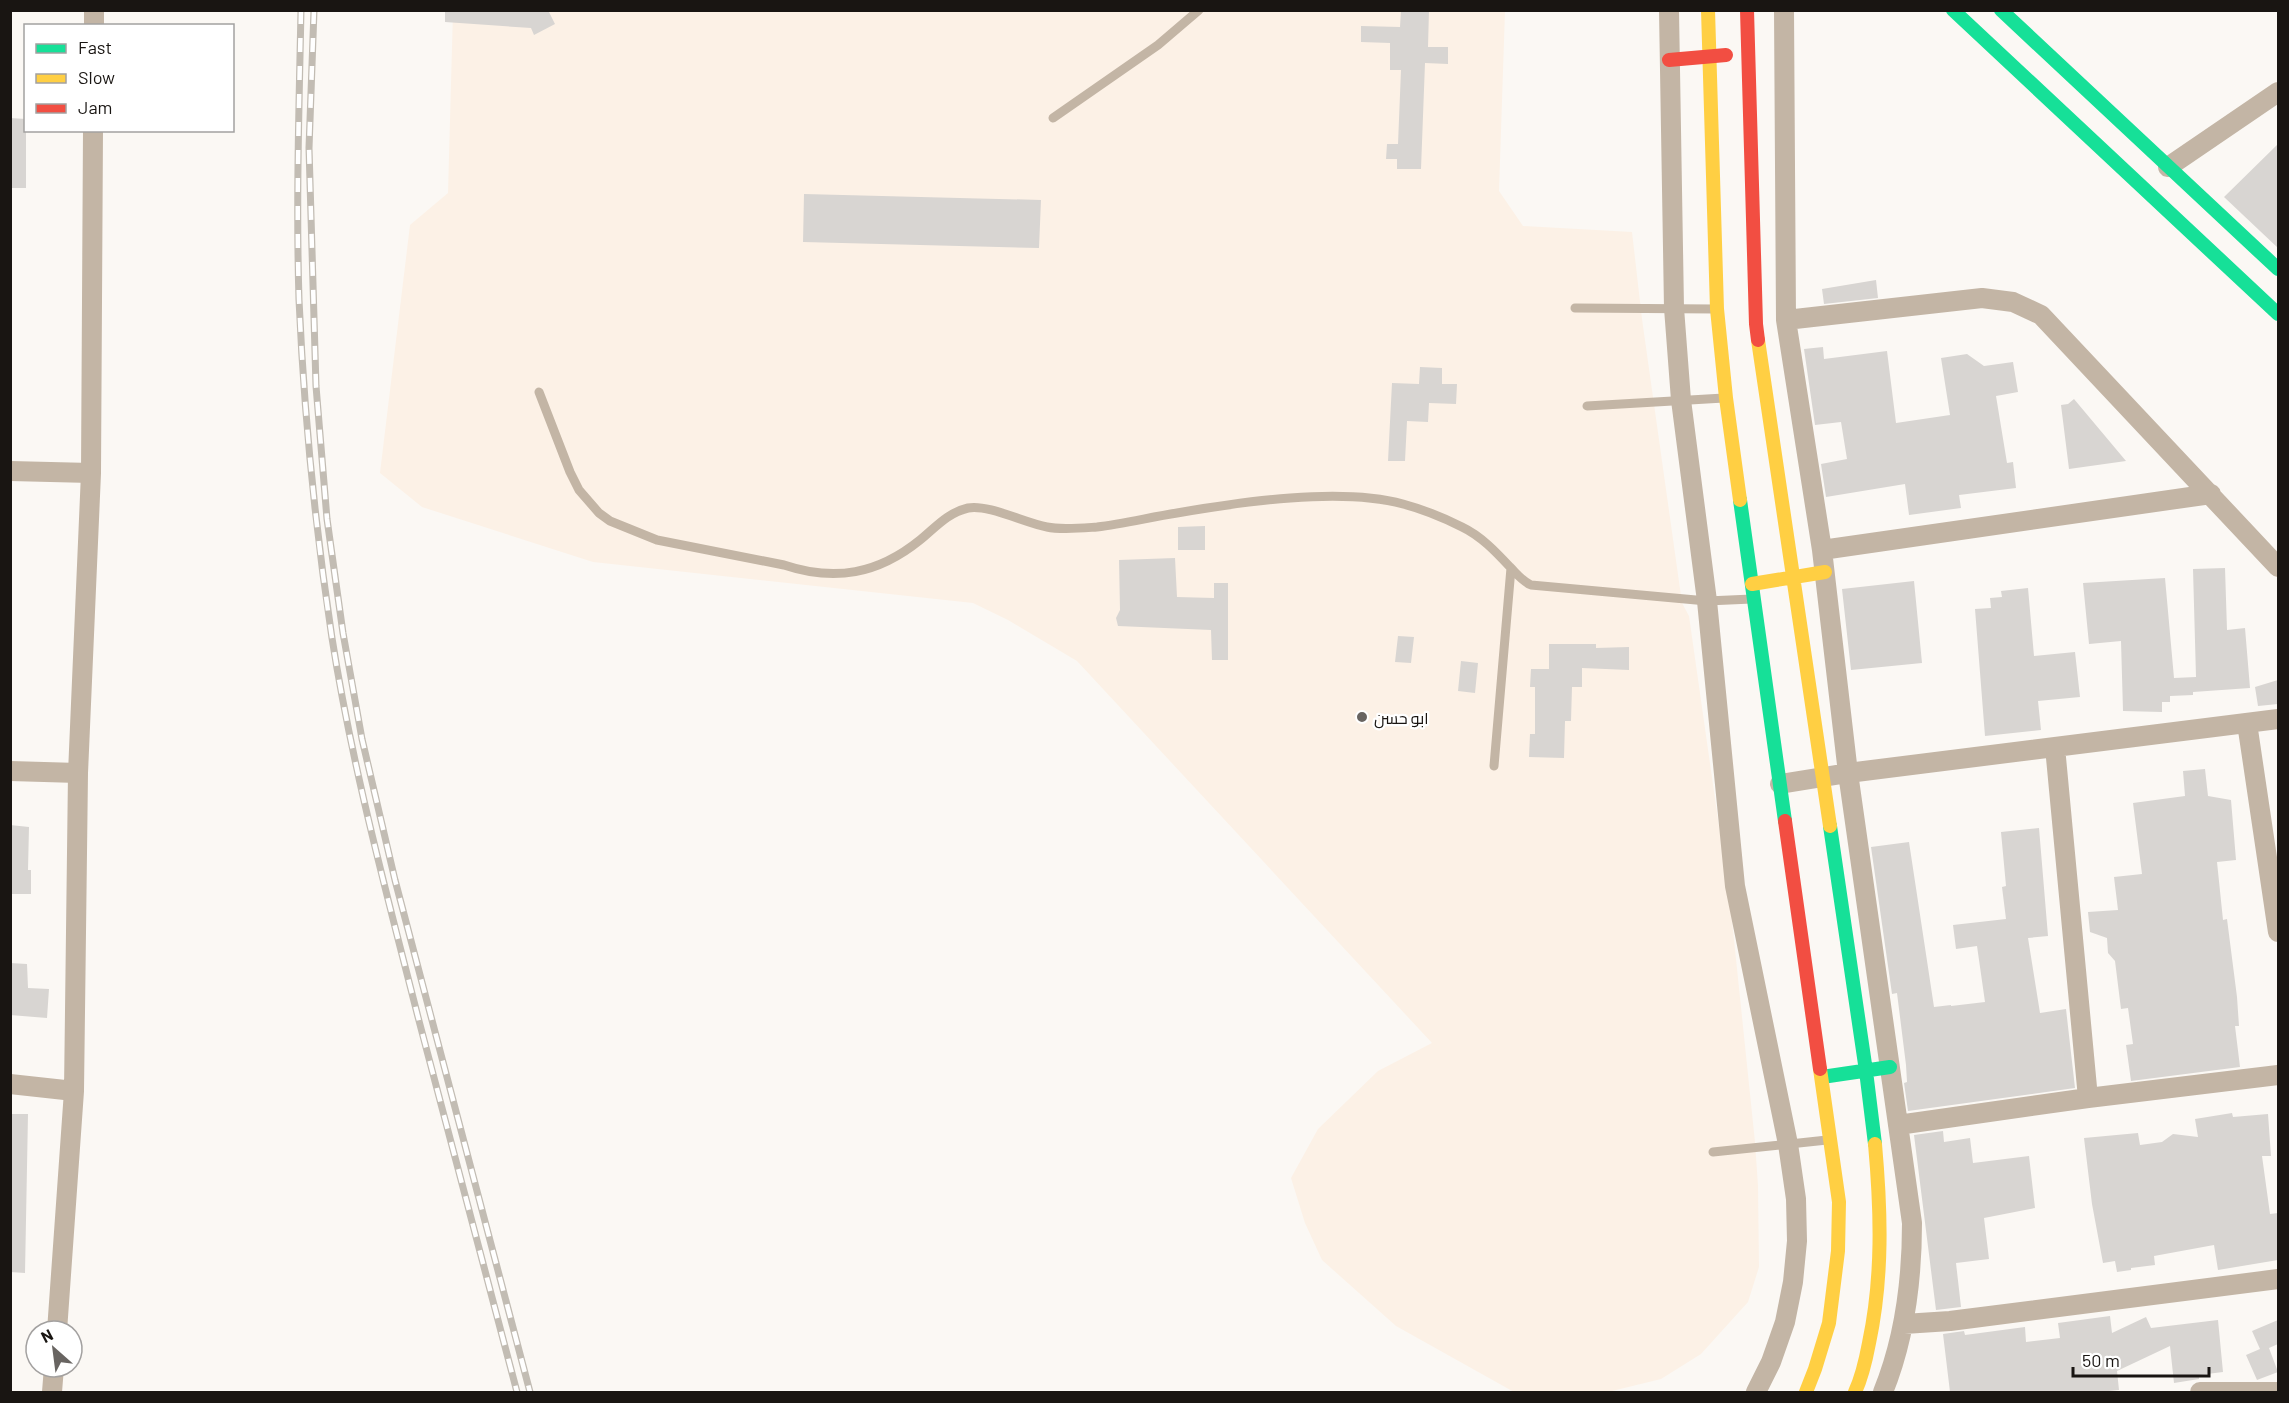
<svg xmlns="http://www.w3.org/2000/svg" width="2289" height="1403" viewBox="0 0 2289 1403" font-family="Barlow,Cairo,sans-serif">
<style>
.built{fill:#fcf1e6}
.building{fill:#d8d5d2}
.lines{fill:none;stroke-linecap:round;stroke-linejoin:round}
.lane{stroke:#c3b5a5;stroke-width:9}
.street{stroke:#c3b5a5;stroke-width:20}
.fast{stroke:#16e098;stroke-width:14}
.slow{stroke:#ffcf43;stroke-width:14}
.jam{stroke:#f24e42;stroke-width:14}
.rail-casing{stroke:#c2bcb3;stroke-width:7}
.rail{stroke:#fff;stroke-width:4.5;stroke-dasharray:14;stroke-linecap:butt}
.poi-dot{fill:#686461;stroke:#fff;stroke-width:2}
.labels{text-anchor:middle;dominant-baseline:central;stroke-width:4.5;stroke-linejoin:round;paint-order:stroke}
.poi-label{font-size:16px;fill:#191512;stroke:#fff;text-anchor:start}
</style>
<rect width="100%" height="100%" fill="#fbf8f4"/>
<!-- built -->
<path class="built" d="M453,11H1505L1499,191L1523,226L1632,232L1642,319L1682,603L1689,616L1731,911L1755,1142L1758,1186L1759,1267L1748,1302L1701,1354L1661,1379L1608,1392H1514L1396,1326L1322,1260L1305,1223L1291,1178L1318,1129L1378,1071L1432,1043L1077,661L1008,620L973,603L593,562L422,507L380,473L410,225L448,193Z"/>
<!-- building -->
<path class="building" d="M445,10H548L555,24L534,35L531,28L445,22Z
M1401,10H1429L1428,47H1448V64L1425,63L1421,169H1397V159H1386L1387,144H1398L1401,70H1390V43L1361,42V26L1400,27Z
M10,118L26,119V188H10Z
M2278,144V248L2224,197Z
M804,194L1041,200L1039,248L803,242Z
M1876,280L1878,298L1824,304L1822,289Z
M1823,347L1824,359L1887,351L1896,423L1950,415L1941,358L1967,354L1984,366L2013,362L2018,392L1996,396L2007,463L2013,462L2016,488L1959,495L1961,508L1909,515L1905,484L1826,497L1821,464L1847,459L1841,422L1815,425L1804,349Z
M1420,367L1442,368V384H1457L1456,404L1429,403L1428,422L1407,421L1405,461H1388L1392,383L1419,384Z
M2074,399L2126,461L2069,469L2061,405L2068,404Z
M1205,526V550H1178V527Z
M1175,558L1177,597L1214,598V583H1228V660H1212L1211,630L1118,626L1116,618L1120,610L1119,560Z
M2225,568L2227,630L2245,628L2250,688L2193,692V695L2170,696V702H2162V712L2123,711L2121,641L2089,644L2083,583L2165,578L2174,678L2196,677L2193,569Z
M1914,581L1922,663L1851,670L1842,589Z
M2028,588L2034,656L2075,652L2080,697L2038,701L2041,730L1985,736L1975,609L1991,608L1990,598L2002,597L2001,591Z
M1398,636L1414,637L1411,663L1395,662Z
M1549,644H1596V648L1629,647V670L1582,668V687H1572L1571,721H1565L1564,758L1529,757L1530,734H1535V687H1530L1531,669H1549Z
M1461,661L1478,663L1475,693L1458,691Z
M2278,680V704L2258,706L2255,687Z
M2205,769L2208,796L2231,800L2236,860L2217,862L2223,920L2227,919L2237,997L2239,1026H2235L2240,1067L2131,1081L2126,1045L2133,1044L2128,1008L2121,1009L2115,961L2108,953L2107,938L2090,932L2088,912L2118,910L2114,877L2142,874L2133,803L2185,796L2183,771Z
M10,825L29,827L28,870H31V894H10Z
M2039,828L2048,936L2028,938L2040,1013L2066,1009L2075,1088L1908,1111L1904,1083L1907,1082L1906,1065L1897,993L1892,994L1871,847L1909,842L1934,1007L1951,1005V1006L1985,1002L1977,946L1956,949L1953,925L2006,919L2002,887L2006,886L2001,832Z
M10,963L27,964L28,988L49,989L47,1018L10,1015Z
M2232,1113L2233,1117L2268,1114L2271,1156H2262L2270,1214L2278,1213V1260L2218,1270L2214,1245L2154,1256L2155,1265L2131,1268V1270L2117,1272L2115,1261L2103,1263L2092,1204L2084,1138L2138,1133L2140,1145L2162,1142L2173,1134L2198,1137L2195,1119Z
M10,1114H28L25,1273L10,1272Z
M1943,1131L1944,1142L1970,1138L1973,1163L2029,1156L2035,1208L1984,1218L1989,1259L1956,1263L1961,1307L1936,1310L1914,1135Z
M2110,1316L2112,1333L2146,1317L2151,1328L2218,1320L2223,1372L2199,1375V1379L2174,1383L2170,1346L2117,1371L2119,1390L2099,1392H1950L1943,1334L1964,1331L1965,1335L2025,1327L2026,1342L2060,1338L2058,1323Z
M2278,1320V1344L2269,1348L2278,1372L2257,1380L2246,1355L2260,1349L2252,1331Z"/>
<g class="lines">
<!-- lane -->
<path class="lane" d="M1053,118L1158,45L1199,10
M1575,308L1715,309
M539,392L570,472L579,490L599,513L610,521L657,540L784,565C835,582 878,574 920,540C936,527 947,513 968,508C988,504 1025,523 1047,527C1061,530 1082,528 1097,527C1123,524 1151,517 1177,513C1241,502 1340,487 1403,504C1422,509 1444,518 1462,527C1481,536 1496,552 1510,567C1517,574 1522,581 1531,585L1707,601L1752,599
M1587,406L1724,398
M1494,766L1511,568
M1713,1152L1827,1140"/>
<!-- street -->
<path class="street" d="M1669,10L1674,308L1681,400L1707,601L1735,886L1788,1144L1796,1199L1797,1241L1793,1282L1785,1322L1771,1362L1756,1392
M1784,10L1786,320L1822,550L1848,773L1912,1223C1912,1282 1905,1338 1883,1392
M94,26V10
M2168,167L2278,92
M1786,320L1982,298L2013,302L2041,315L2278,567
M10,471L91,473
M1822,550L2211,494
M2247,723L2278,932
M2055,747L2088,1098
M10,771L78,773
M1780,784L1848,773L2278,719
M10,1084L74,1091
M1898,1125L2088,1098L2278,1075
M1904,1324L1950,1321L2278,1279
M57,1331L74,1091L78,773L91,473L93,130
M52,1392L54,1367
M2200,1392H2278"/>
<!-- fast -->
<path class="fast" d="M1953,10L2278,314
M2001,10L2278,269
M1740,500L1785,821
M1830,826L1866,1071L1875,1144
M1822,1077L1890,1067"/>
<!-- slow -->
<path class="slow" d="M1708,10L1717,309L1726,398L1740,500
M1758,340L1830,826
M1752,584L1825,572
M1806,1392L1815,1369L1829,1323L1838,1251L1839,1202L1820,1069
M1855,1392C1862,1377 1866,1359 1869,1343C1883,1277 1881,1211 1875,1144"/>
<!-- jam -->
<path class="jam" d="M1747,10L1756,324L1758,340
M1669,60L1726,55
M1785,821L1820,1069"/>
<!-- rail casing -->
<g class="rail-casing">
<path id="rail" d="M301,10C299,107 296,204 299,300C304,413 315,526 332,638C352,766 386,891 418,1017C451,1142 484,1267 517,1392
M314,10L309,148L316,386L327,519L343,633L362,739L395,880L530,1392"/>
</g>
<!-- rail -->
<use href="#rail" class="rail"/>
</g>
<!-- markers -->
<circle class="poi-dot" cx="1362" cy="717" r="6"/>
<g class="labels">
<!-- poi labels -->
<g class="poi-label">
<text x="1374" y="717">ابو حسن</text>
</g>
</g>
<!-- border -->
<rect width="2289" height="1403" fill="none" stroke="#191512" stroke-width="24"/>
<!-- legend -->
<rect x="24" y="24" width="210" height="108" fill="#ffffff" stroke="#a3a1a0" stroke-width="1.5"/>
<rect x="36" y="44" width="30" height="9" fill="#16e098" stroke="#a3a1a0" stroke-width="1.5"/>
<text x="78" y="54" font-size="18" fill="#191512">Fast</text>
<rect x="36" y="74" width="30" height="9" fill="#ffcf43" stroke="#a3a1a0" stroke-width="1.5"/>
<text x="78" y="84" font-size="18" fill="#191512">Slow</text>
<rect x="36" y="104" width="30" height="9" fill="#f24e42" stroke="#a3a1a0" stroke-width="1.5"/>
<text x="78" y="114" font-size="18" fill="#191512">Jam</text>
<!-- north arrow -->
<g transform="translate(54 1349) rotate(332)"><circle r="28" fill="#ffffff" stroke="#a3a1a0" stroke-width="1.5"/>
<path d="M0-4.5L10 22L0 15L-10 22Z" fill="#686461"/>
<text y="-9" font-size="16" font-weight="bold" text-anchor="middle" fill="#191512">N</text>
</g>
<!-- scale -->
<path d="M2073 1367v9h136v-9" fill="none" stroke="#191512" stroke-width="3"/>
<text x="2082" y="1367" font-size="18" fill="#191512" stroke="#ffffff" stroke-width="4.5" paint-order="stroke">50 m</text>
</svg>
